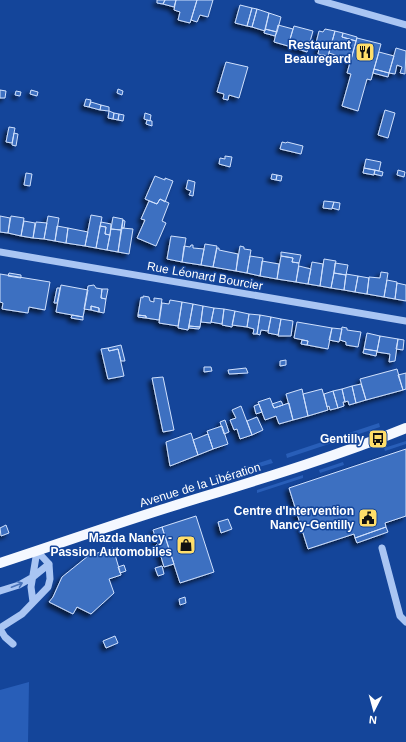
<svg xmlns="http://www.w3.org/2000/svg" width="406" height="742" viewBox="0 0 406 742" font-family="Helvetica,sans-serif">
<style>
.green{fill:#285eb8}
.building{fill:#3d6fc1;stroke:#d0e1fd;filter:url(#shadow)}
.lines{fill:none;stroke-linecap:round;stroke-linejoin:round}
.minor{stroke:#a9c5f3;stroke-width:7}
.major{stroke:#f4f8ff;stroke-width:10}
.oneway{stroke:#4872b9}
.labels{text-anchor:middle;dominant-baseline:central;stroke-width:3;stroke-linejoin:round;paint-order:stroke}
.poi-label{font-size:12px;font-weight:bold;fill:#fff;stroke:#14459a;text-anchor:end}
.street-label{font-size:12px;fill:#fff;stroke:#14459a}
</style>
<defs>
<filter id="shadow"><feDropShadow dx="-3.5" dy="3.5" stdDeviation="2" flood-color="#0009"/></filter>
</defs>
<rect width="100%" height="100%" fill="#14459a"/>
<!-- green -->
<path class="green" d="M379,423L380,427L287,458L286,454Z
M406,441V444L385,451L384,448Z
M271,459L273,463L245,471L243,468Z
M343,462L344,465L320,473L319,470Z
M303,475V478L257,493V490Z
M29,682L28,742H0V690Z"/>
<!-- building -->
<path class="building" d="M157,0H165L163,4L157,3Z
M165,0H176L174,7L163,4Z
M176,0H197L190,23L178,20L180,12L174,10Z
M197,0H213L208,17L200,15L197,22L191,20Z
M240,5L252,8L247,26L235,23Z
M252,8L257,9L252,27L247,26Z
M257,9L269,13L265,31L252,27Z
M269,13L281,17L277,32L265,29Z
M278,25L293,29L288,46L274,42Z
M294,26L313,31L307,52L288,46Z
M265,29L277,32L275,36L264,33Z
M325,29L335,31L328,56L318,54L320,44L316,43L319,31L323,32Z
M335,31L343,33L342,37L356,41L351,60L329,53Z
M343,33L357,37L356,41L342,37Z
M357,38L381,44L371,80L367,79L358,111L342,106L351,74L347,73Z
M396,48L406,51L405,74L400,73L402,67L397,65L395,74L389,73Z
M379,52L394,56L389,73L374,69Z
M226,62L248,67L239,98L229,95L228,100L223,99L224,94L217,92Z
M374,69L389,73L388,77L373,73Z
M118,89L123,91L122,95L117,93Z
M0,90L6,91L5,98H0Z
M31,90L38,92L37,96L30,94Z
M16,91L21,92L20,96L15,95Z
M86,99L91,100L89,107L84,106Z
M91,102L101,105L100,110L89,107Z
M101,105L109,107V111L100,110Z
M385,110L395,113L388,138L378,135Z
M109,111L114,113L113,119L108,118Z
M114,113L119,114L118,120L113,119Z
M145,113L151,115L150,121L144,119Z
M119,114L124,115L123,121L118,120Z
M147,120L152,121V126L146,124Z
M9,127L15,128L12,143L6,142Z
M14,133L18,134L16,146L12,145Z
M282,142L286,143L287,142L303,146L301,154L280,149Z
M225,156L232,157L230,167L219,164L220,158L225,159Z
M366,159L381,162L379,171L364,168Z
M364,168L375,170L374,175L363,173Z
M375,170L383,172L382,176L374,174Z
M398,170L405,172L404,177L397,175Z
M26,173L32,174L30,186L24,185Z
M272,174L277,175L276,180L271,179Z
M277,175L282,176L281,181L276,180Z
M155,176L165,180V178L173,181L165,202L160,199L157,204L145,199Z
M188,180L195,182L193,196L189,195L191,191L186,189Z
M160,199L169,203L162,221L166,223L156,246L137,238L145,220L141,219L149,201L157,204Z
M324,201L334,202L332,209L323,208Z
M334,202L340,203L339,210L332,208Z
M91,215L102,217L96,248L85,246Z
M0,216L10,218L8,233L0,232Z
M11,216L24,218L21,236L8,233Z
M48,216L59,218L55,241L44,239Z
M113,217L123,219L121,230L111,229Z
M123,220L125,221L124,228H122Z
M24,221L35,223L33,238L21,236Z
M36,222L47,223L44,239L33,238Z
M101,222L111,224L110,235L105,234L106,227L100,226Z
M57,226L68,228L66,243L55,241Z
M100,226L106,227L105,234L110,235L107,250L96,248Z
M68,228L88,232L85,246L66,243Z
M122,228L133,229L129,254L118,252Z
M111,229L121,230L118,252L107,250Z
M171,236L186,238L182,262L167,259Z
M205,244L217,246L213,267L201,265Z
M191,245H193V248L204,249L201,265L182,262L184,246L190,247Z
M240,246L244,247V249L251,250L247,273L236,271Z
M217,248H219V250L238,254L236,271L213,267Z
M281,252L301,255L299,263L292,262L293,258L281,256Z
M250,256L263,258L260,276L247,273Z
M281,256L293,258L292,262L299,263L296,282L277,279Z
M324,259L336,261L331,288L320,286Z
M262,261L279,264L277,279L260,276Z
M312,262L323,264L320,286L308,284Z
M335,263L348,265L346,275L334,273Z
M299,266L311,269L308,284L296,282Z
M381,272L388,273L384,297L367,294L369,277L380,278Z
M9,273L21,275V278L8,276Z
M334,273L346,275L344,290L331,288Z
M0,274L50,282L45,310L29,307L28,313L2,309L3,303L0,302Z
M346,274L358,276L355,292L344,290Z
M358,276L369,278L367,294L355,292Z
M387,280L397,282L395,299L384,297Z
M397,283L406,285V301L395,299Z
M61,285L88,290L83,317L56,312Z
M94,285L96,288L102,289L101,298L106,299L104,313L99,312V308L91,306V310L84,309L88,286Z
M57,288H60L57,303H54Z
M102,289H108L106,299L101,298Z
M143,296L149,297L150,301L154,302V298L162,299L159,320L146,318V316L138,315L141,297L143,298Z
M170,300L182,302L178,326L159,323L162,303L169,304Z
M182,302L193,304L188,330L178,328Z
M193,304L203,306L200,327L189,326Z
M91,306L99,308V312L91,310Z
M203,306L214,308L211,323L201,322Z
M214,308L224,309L222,324L211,322Z
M224,309L235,311L232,327L222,325Z
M235,311L249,314L247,327L232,325Z
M249,314L260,315L257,334H253L254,329L247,327Z
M72,315L83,317V320L71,318Z
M138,315L146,316V318L138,317Z
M260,315L271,317L268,331L261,330L260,335L257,334Z
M271,317L281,319L278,335L268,333Z
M281,319L293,321L291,336H278Z
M297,322L332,328L328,349L307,345L308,341L294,338Z
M189,326L200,327L199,329L189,328Z
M342,327L347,328V330L361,332L358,347L346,345V342L340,340Z
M332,328L342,329L339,342L329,340Z
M367,333L380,336L377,351L364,349Z
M380,336L398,339L395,361L389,362L390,354L377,352Z
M398,339L404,340L403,350L396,349Z
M302,340L308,341L307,345L301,344Z
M121,345L125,361H121L118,349L109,351L108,348Z
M108,348L109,351L118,349L124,376L108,379L101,349Z
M364,349L377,351L376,356L363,353Z
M286,360V365L280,366V361Z
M204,367H211L212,371L204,372Z
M246,368L248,373L229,374L228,370Z
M397,369L403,390L366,400L360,379Z
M406,373V389L403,390L398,375Z
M163,377L174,430L163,432L152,378Z
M361,384L366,400L356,403L352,386Z
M352,386L356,403L349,405L348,401L345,402L342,389Z
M302,389L308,416L293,420L286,394Z
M322,389L328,410L308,416L303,394Z
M342,389L345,402H343L344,406L338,408L333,391Z
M333,391L338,408L330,410L329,406L327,407L324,394Z
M270,398L274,408L289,403L293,420L279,424L276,416L265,420L258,402Z
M281,401L283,405L274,408L272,404Z
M259,404L262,412L256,414L254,406Z
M241,406L252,435L240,439L237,429L234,430L230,420L236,418L232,410Z
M257,417L263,430L252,435L247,421Z
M225,420L229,432L224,434L220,422Z
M222,426L228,444L213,449L207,431Z
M191,433L198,455L170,466L166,442Z
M208,434L213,449L198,455L193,440Z
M406,449V516L385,523L386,527L355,538L354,534L308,549L289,488Z
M196,516L214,572L180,583L162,527Z
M228,519L232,529L221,533L218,522Z
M6,525L9,533L1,536L0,528Z
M162,527L174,564L164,567L160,553H158L156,545H158L153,530Z
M386,527L388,532L357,543L355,538Z
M113,548L121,575L109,579L114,593L91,614L77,607L73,614L49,602L53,597L62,577L88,556Z
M124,565L126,571L120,573L118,567Z
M162,566L164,574L158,576L155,568Z
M185,597L186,603L180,605L179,599Z
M115,636L118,643L106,648L103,641Z"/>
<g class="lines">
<!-- minor -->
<path class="minor" d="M318,0L406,25
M0,252L406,321
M382,548L400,616L406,622
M0,591L19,585L33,577L49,564
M33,602L31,587L37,551
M0,628L22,614L48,587L50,579L49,564L37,551
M0,629L5,637L13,644"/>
<!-- major -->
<path class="major" d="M0,563C58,544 115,524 173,506C251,482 330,459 406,428"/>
</g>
<!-- one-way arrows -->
<defs><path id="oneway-shaft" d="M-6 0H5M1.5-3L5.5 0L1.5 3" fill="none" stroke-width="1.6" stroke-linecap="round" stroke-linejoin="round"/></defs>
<use class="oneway" href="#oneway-shaft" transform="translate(17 585) rotate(-21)"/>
<!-- icons -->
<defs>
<g id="restaurant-square" transform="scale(1)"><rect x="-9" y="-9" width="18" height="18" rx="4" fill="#ffde6a" stroke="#14459a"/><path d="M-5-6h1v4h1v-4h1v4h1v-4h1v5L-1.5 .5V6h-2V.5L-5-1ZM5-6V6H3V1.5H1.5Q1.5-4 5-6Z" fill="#111"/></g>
<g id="bus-square" transform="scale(1)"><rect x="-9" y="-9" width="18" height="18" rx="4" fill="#ffde6a" stroke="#14459a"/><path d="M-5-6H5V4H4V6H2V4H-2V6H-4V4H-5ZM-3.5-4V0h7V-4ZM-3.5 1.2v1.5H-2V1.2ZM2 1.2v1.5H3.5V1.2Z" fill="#111"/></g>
<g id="civic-square" transform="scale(1)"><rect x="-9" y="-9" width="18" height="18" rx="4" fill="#ffde6a" stroke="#14459a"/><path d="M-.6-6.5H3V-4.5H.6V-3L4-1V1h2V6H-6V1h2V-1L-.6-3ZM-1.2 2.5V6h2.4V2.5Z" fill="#111"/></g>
<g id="shop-square" transform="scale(1)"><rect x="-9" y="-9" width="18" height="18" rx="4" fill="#ffde6a" stroke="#14459a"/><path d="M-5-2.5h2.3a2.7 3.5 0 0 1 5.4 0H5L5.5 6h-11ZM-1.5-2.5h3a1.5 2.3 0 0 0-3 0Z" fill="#111"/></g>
</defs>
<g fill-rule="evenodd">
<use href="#restaurant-square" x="365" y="52"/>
<use href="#bus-square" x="378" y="439"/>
<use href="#civic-square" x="368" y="518"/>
<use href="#shop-square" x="186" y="545"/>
</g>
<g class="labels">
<!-- poi labels -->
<g class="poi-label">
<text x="351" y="45">Restaurant<tspan x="351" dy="14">Beauregard</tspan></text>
<text x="364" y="439">Gentilly</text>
<text x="354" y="511">Centre d'Intervention<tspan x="354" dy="14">Nancy-Gentilly</tspan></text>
<text x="172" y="538">Mazda Nancy -<tspan x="172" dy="14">Passion Automobiles</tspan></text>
</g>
<!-- street labels -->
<g class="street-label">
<text transform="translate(205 276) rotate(10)">Rue Léonard Bourcier</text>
<text transform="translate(200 485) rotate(-17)">Avenue de la Libération</text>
</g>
</g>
<!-- north arrow -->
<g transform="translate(374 710) rotate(186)" stroke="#14459a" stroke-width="3" paint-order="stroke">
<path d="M0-3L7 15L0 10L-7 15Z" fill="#ffffff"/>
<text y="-6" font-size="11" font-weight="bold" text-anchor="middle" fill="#ffffff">N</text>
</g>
</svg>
